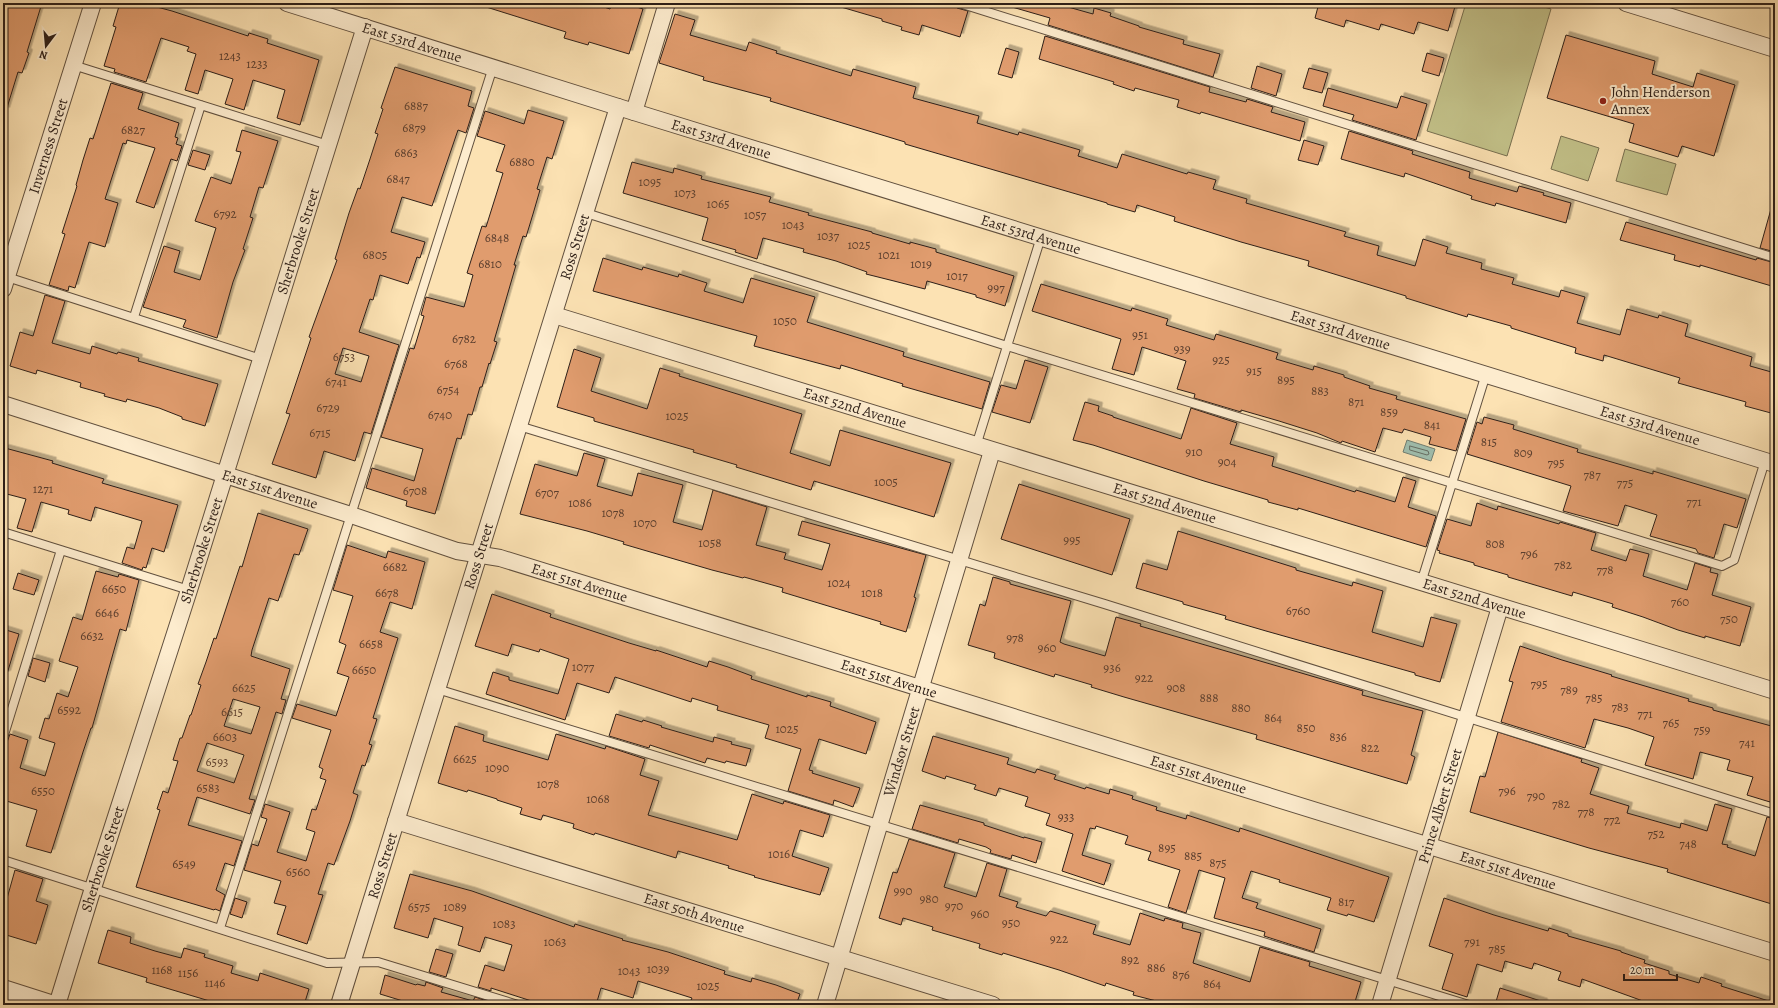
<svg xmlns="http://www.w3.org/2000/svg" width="1778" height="1008" viewBox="0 0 1778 1008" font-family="Alegreya,serif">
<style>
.green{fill:#c3c28a;stroke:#787051}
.water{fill:#9fbeae;stroke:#717e72}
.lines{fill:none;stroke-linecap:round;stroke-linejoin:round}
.shore{stroke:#666e63;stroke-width:1}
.building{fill:#e09c6e;stroke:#2d1f18;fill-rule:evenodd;filter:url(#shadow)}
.service-casing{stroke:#61503f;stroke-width:10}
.minor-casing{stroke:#61503f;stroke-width:18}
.tertiary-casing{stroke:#61503f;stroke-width:22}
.service{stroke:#fdecce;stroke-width:8}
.minor{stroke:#fdecce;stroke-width:16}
.tertiary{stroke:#fdecce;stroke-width:20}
.poi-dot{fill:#8f2418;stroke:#fdecce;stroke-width:1.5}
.labels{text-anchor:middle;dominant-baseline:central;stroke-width:4;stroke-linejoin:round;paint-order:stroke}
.number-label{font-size:13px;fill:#5a3e2e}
.street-label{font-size:15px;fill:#2d1f18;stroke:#fdecce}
.poi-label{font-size:15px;fill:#2d1f18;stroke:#fdecce;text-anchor:start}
</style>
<defs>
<filter id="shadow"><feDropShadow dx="3.5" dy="-3.5" stdDeviation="0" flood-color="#0004"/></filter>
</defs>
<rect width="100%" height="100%" fill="#fce2b3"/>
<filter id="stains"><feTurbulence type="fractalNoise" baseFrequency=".005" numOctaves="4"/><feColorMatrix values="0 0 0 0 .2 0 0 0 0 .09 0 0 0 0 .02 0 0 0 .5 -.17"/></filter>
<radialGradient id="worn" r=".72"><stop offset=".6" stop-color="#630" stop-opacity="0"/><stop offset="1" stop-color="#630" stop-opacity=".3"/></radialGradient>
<!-- green -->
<path class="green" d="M1466,3H1531L1551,9L1507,156L1427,131Z
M1561,136L1599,148L1588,181L1551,169Z
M1625,149L1676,164L1667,195L1616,181Z"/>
<!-- water -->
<path class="water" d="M1407,440L1435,449L1431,461L1403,452Z"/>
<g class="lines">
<!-- shore -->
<path class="shore" d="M1410,446L1428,451L1429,454L1427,455L1410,450Z"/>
</g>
<!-- building -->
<path class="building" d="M3,3H42L27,52L29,53L22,73L18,72L6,111L3,110Z
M120,3H142L172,11L248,36L249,33L268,39L267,43L319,60L300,125L277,118L285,90L253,80L244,110L225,104L233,79L205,70L198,94L185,90L196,54L187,51L189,47L161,38L146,82L114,72L115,69L104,66L116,27L113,26Z
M483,3H592L610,9L612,3H624L643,9L629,54L589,42L588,45L564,38L566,32L483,6Z
M842,3H954L957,8L968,11L960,37L922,25L919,35L901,30L902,27L882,21V19L841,7Z
M1013,3H1054L1093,14L1094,8L1111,13L1110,16L1139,26V27L1184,40L1183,44L1220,54L1213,77L1048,25L1050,18L1012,7Z
M1319,3H1456L1448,31L1418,22L1414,34L1381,24L1379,30L1346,20L1344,27L1315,18Z
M675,14L695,20L690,35L746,51L749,42L777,51L776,53L851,76L853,69L916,87L913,98L979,116L977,123L1018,135L1019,132L1080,150L1078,156L1117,168L1122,154L1187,174L1188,172L1216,180L1213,189L1247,199L1246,203L1346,232L1344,236L1379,246L1377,255L1415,266L1423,239L1448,247L1446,253L1482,263L1481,269L1514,278L1512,284L1559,297L1561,290L1585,297L1577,323L1620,335L1627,309L1658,318L1659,315L1688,324L1685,336L1752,357L1750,366L1775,373V397L1771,413L1745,406L1746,402L1678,383L1680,378L1604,355L1603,361L1575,353L1576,348L1511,328V326L1468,314L1467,317L1406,298V296L1308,266L1309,261L1241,242L1174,221L1175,217L1137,205L1135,212L1107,204V203L905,144V142L770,101L771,98L703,80L704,77L659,63Z
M1566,35L1655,61L1652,74L1693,87L1697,73L1735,85L1714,156L1682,146L1678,157L1629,142L1634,124L1547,98Z
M1045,36L1210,87L1209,92L1246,102L1247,99L1273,107L1271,112L1305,122L1300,141L1201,112L1200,114L1177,107L1179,100L1135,88L1134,91L1113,84L1114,82L1039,59Z
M1006,48L1019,52L1012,78L998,74Z
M1427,53L1444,58L1439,76L1422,71Z
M1257,66L1282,74L1276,96L1251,88Z
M395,67L472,91L468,106L474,108L466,133L458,130L432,206L402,197L391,232L425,242L420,258L417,257L408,284L380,275L373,300L370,299L359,332L399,345L371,434L364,432L355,461L324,451L316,478L272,464L290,414L286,413L311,338L309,337L337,260L335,259L349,213L358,188L360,189L370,159L378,134L375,133L383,109L381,108ZM343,348L369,356L361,382L335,374Z
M1309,68L1328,73L1322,93L1303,88Z
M111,83L143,93L138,109L179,123L175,137L178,138L176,144L182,146L177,161L171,159L154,208L136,202L155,148L127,140L126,144L123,143L105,199L118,203L105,247L89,242L75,288L69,286L68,291L49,285L65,234L62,233L77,186L76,185L83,160L90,138L93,139Z
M1328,88L1397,108L1401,96L1427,104L1416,140L1352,120L1354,115L1323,106Z
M528,110L564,121L552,159L547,157L537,189L540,190L533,214L526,237L523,236L514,265H516L494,341L497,342L490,364L489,363L482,387H480L472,415L468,414L461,439L457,438L435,514L406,506L407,501L366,488L372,468L414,481L423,449L381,437L410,348L414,349L424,316L421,315L426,297L464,307L473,275L467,273L482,226L486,227L503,173L496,171L505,145L477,136L485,111L524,124Z
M242,130L278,141L263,188L259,187L250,217L253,218L243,249L245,250L233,282L217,338L183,327L186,320L143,307L164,246L180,251L174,272L200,280L216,228L195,221L211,177L231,184L241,152L236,151Z
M1349,131L1413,151L1412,154L1470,172L1469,178L1517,192L1519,186L1544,193L1543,195L1571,203L1566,223L1496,203L1495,206L1471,199L1472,196L1405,173L1404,177L1341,159Z
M1304,140L1324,146L1318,165L1298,160Z
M193,150L210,155L205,170L188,165Z
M632,162L673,173L674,168L702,176L701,179L771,197L769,202L809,213L808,215L872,232V233L910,244V242L936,249V252L1014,276L1005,306L976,297V295L927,281L925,289L894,281L866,274L867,272L836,261L803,252L804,249L763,238L757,259L735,252L736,250L702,240L708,218L623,193Z
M1771,209L1775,210V252L1760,248Z
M1626,222L1756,260L1757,258L1775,263V287L1700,265V267L1674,260L1675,255L1620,240Z
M603,258L642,270L643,267L678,277L679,274L707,283L704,291L743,303L751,278L815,297L807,322L904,352L903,356L990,382L982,409L902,386L903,384L841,365L840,369L754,346L757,336L593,291Z
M1041,284L1131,311L1132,308L1168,319L1166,325L1214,340L1216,334L1278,353L1276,359L1313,370L1314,366L1344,375V377L1370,386L1369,388L1397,396L1396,399L1466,419L1456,451L1429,444L1431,437L1404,429L1402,433L1383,428L1375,452L1342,441L1341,443L1317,433L1279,421L1241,410V412L1194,398L1195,394L1177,389L1186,361L1142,347L1134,375L1112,369L1121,339L1032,311Z
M45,295L65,301L52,343L90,354L92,346L117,354L118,352L139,358L138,361L218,384L205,426L182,419V417L159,408L127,399L126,402L104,396L105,394L80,387L81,383L37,370L36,374L10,366L20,332L33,336Z
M574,349L601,358L591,391L647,409L660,368L680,374L679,376L802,414L790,453L830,466L840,430L951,463L934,517L814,481L811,490L736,467L737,465L693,452L694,450L594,421V418L557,407Z
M1025,360L1048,367L1030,423L992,412L1001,385L1016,389Z
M1085,402L1099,406L1098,411L1113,416V417L1181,439L1191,408L1237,423L1230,444L1274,457L1272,466L1355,492L1356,490L1395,502L1403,477L1416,481L1408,507L1436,516L1426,547L1298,508V510L1268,502V500L1204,481L1093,445L1073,440Z
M1484,417L1514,425L1513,429L1578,449L1577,452L1653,474V471L1746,499L1737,528L1724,524L1714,558L1698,553L1696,549L1650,536L1657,515L1625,505L1618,526L1563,511L1571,486L1467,454L1477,422L1482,424Z
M5,448L53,461L52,463L104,479L102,483L178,505L164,552L152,548L146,568L143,567L142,570L122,563L127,547L134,549L142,521L95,507L91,521L68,514L69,510L41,502L32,532L17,528L26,499L3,493V456Z
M584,453L605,459L597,486L632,496L638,473L683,485L673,522L702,530L713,490L767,507L756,545L786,553L784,559L822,570L830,544L798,535L802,521L926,555L914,597L916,598L906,632L880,624L881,622L782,592L783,588L744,577L743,578L712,570L623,544L624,542L587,531L520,514L535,464L577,476Z
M1019,484L1130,519L1112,575L1001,539Z
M1477,503L1497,510L1498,506L1559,524L1560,522L1596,533L1591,550L1626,561L1630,549L1649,554L1643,576L1687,590L1695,563L1711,568L1710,572L1718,574L1712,595L1751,607L1740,646L1705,636V638L1678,630L1643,617L1612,607L1613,604L1573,592L1572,596L1508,577V575L1474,565V563L1439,553L1440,551L1437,550L1447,519L1471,526Z
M258,513L308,529L299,555L294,554L278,601L269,598L252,650L251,656L290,669L281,699L286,700L282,714L276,712L249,799L255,800L250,814L197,797L188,825L242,841L234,866L225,863L216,890L225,895L220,911L215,909L214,910L136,887L160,810L157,809L163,791L168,793L178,761L173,760L180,738H182L190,715H191L201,685L198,684L206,662L214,638L216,639L240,566L242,567ZM233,699L260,707L251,734L224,726ZM207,743L244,755L234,783L197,771Z
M1178,531L1296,568V570L1352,586L1353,582L1383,591L1372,632L1423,647L1431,617L1457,624L1440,682L1415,675V673L1266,631L1225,619L1226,616L1183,604V602L1136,588L1143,563L1167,570Z
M347,545L386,558L388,551L425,562L412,609L390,602L380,632L398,638L373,718L377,719L369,744L372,745L365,766L362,765L353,793L358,795L350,821L334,865L328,863L318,894L323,895L307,944L277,934L286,906L274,903L281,881L244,870L252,844L258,846L267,819L261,817L265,804L290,812L277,852L306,861L315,832L306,829L312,809L316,810L326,780L320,778L323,769L319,767L331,730L292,718L297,704L336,716L349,677L337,673L346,645L339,642L353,596L333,590Z
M96,571L118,577L119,574L139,580L126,631L120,629L92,728H91L83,752L51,853L26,846L37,810L3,800V753L10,734L28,740L20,768L45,776L55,743L39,738L45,718L49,719L57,693L68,697L78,667L59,661L73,617L82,620Z
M18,573L39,580L34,595L13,589Z
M993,577L1010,582V584L1071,601L1060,642L1064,644L1105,656L1116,617L1141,624L1140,626L1363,691L1362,695L1423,711L1411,755L1415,757L1407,784L1256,739L1257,735L1124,697L1091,687L1092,685L1055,674L1054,677L994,658L995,653L968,645L980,604L985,606Z
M492,594L551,614L550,617L629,643L656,651V650L707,667L709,661L728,667L752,676L751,679L807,697V695L831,702L830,706L876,722L866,754L819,739L809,770L813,771L812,773L860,788L853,807L834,800L833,805L788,791L801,749L765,738L769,725L717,710L718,706L692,698L691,702L615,677L609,693L577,683L565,720L486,694L493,672L509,677V680L558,694L569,659L540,649L539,652L512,644L508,656L475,646Z
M3,629L19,634L7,674H3Z
M1520,646L1562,660L1612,675L1611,676L1689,699L1688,701L1713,708V710L1775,727V787L1770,802L1747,795L1753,777L1727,770L1730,760L1700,752L1693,779L1645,765L1654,737L1628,728L1594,719L1585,748L1501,722L1513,682L1509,681Z
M33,658L50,663L45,682L28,676Z
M616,714L642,722L643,720L662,726L661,727L713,742L714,737L732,742L731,744L751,749L746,766L726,761L725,763L707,758L705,763L650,745L649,748L609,736Z
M455,726L484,735L483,741L548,760L556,734L605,749L606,746L645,759L640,775L659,781L648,815L737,840L752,794L783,804L784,801L830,815L823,837L800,830L792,856L829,868L820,895L754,877L755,876L728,868L729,866L678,851L676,858L595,833L594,835L573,828L574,824L543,815L541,820L520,814L522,808L497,800V799L468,790L467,792L438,783Z
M1498,732L1582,759L1581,762L1599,768L1590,794L1629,806L1627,813L1680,828L1681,823L1707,831L1715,804L1732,809L1722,844L1728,845L1727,847L1755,856L1767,817L1775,819V905L1667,872L1668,869L1589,848L1470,812L1480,776L1485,777Z
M933,736L1009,758L1007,764L1035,773L1037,769L1056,775L1054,779L1085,789L1086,787L1109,794L1110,789L1133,796L1132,799L1157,807L1156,810L1186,819L1187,815L1239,832L1240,828L1389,877L1374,922L1348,914L1347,916L1327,910L1331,898L1279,882L1280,880L1251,871L1242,898L1258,903L1256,908L1321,929L1314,952L1264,936L1265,932L1214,918L1225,878L1199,870L1186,913L1168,907L1180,870L1148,860L1151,852L1125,844L1128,836L1096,826L1095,829L1090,828L1082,855L1111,864L1104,885L1062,871L1073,834L1046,825L1050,814L1025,806L1028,797L999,788L996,796L974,789L976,785L946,776L945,779L922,771Z
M920,805L984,823V825L1024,838V837L1042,842L1036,863L1012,855L1011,859L990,853L991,850L986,847L959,839L958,843L912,829Z
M909,839L955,853L944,887L976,897L987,863L1007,869L999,896L1018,902L1016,907L1046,916L1050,911L1096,925L1093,934L1130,945L1140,913L1164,921L1165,918L1183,923L1182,928L1201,933L1193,963L1250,982L1260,947L1310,962L1309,966L1361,982L1354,1005H1172L1133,995L1134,992L1106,983L1105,986L1059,970L1003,953L1002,955L979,948L980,944L932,930L933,927L903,918L901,925L879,918L893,872L897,873Z
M15,870L43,879L36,901L48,905L36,944L3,934V901L6,902Z
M410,874L472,891L574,927L575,924L623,939L622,940L668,952L725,971L724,974L751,982L752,978L776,985L800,994L796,1005H707L691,1000L692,998L638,981L633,998L601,988L596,1005H544L491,988V991L478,987L485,965L504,971L512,945L485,937L480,952L458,945L463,927L434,918L428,938L394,928Z
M235,898L247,902L242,918L230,914Z
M1444,898L1494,915L1548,931L1549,928L1568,934V936L1621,951V952L1645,960L1644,963L1669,971V974L1699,983L1701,977L1722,984L1721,986L1772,1002L1771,1005H1672L1660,1001L1658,1005H1654L1582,979L1580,987L1558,980L1561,972L1534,963L1532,969L1505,961L1502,972L1477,964L1467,997L1442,989L1453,954L1429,946Z
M108,930L131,937L130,943L155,951L181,958L184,948L205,954L204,957L233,966L231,973L258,981L260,973L309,989L304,1005H223L146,982L147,978L98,963Z
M436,949L453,954L446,977L429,972Z
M385,975L416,985L417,984L425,986L426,982L443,988L441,992L473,1001L475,997L487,1001L486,1005H416L380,994Z
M1500,988L1544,1002V1005H1495Z"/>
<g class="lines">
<!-- service casing -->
<g class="service-casing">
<path id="service" d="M959,3L1775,258
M73,65L328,145
M586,213L1007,346L1722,566L1734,560L1765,461
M7,277L261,359
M134,317L201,105
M519,426C939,552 1357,681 1775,814
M976,446L1041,237
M3,532L189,590
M1421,583L1486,374
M437,689L1469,1005
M3,738L61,550
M3,860L327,963L378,962L518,1005
M220,928L493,67"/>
</g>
<!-- minor casing -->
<g class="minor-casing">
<g id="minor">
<path id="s1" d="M287,3L634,112L1775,464"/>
<path d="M1626,3L1775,49"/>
<path d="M634,112L667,3"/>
<path id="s2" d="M3,289L93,3"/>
<path id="s3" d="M554,315L1775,691"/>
<path id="s4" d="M3,404L351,515L457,551L500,558L1775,953"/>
<path id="s5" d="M396,821L993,1005"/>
<path id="s6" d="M57,1005L93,888L189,590L365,27"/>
<path id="s7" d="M339,1005L618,107"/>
<path id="s8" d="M825,1005L992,451"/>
<path id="s9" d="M1380,1005L1500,607"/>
</g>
</g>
<!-- tertiary casing -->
<g class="tertiary-casing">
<path id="tertiary" d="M3,990L50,1005"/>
</g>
<!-- service -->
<use href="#service" class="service"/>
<!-- minor -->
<use href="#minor" class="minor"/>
<!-- tertiary -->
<use href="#tertiary" class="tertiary"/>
</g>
<!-- markers -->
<circle class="poi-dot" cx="1603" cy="101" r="4"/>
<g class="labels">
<!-- number labels -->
<g class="number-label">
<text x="230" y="55">1243</text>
<text x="257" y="63">1233</text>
<text x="416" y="105">6887</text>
<text x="414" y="127">6879</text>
<text x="133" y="129">6827</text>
<text x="406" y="152">6863</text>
<text x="522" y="161">6880</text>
<text x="398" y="178">6847</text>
<text x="650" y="181">1095</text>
<text x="685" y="192">1073</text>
<text x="718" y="203">1065</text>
<text x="225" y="213">6792</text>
<text x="755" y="214">1057</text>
<text x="793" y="224">1043</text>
<text x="828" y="235">1037</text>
<text x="497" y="237">6848</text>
<text x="859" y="244">1025</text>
<text x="375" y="254">6805</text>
<text x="889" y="254">1021</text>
<text x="490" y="263">6810</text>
<text x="921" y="263">1019</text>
<text x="957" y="275">1017</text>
<text x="996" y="287">997</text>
<text x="785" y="320">1050</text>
<text x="1140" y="334">951</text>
<text x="464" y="338">6782</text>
<text x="1182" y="348">939</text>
<text x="344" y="356">6753</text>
<text x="1221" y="359">925</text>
<text x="456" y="363">6768</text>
<text x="1254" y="370">915</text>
<text x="1286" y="379">895</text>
<text x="336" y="381">6741</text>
<text x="448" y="389">6754</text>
<text x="1320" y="390">883</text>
<text x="1356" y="401">871</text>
<text x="328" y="407">6729</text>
<text x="1389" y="411">859</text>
<text x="440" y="414">6740</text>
<text x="677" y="415">1025</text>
<text x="1432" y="424">841</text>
<text x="320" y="432">6715</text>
<text x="1489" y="441">815</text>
<text x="1194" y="451">910</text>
<text x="1523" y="452">809</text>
<text x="1227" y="461">904</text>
<text x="1556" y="462">795</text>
<text x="1592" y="474">787</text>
<text x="886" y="481">1005</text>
<text x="1625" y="482">775</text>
<text x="43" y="488">1271</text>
<text x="415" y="490">6708</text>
<text x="547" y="492">6707</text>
<text x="1694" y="501">771</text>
<text x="580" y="502">1086</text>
<text x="613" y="512">1078</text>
<text x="645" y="522">1070</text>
<text x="1072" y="539">995</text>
<text x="710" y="542">1058</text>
<text x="1495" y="543">808</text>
<text x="1529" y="553">796</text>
<text x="1563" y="564">782</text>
<text x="395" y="566">6682</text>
<text x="1605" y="569">778</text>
<text x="839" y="582">1024</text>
<text x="114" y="588">6650</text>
<text x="387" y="592">6678</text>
<text x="872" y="592">1018</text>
<text x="1680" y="601">760</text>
<text x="1298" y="610">6760</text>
<text x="107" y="612">6646</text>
<text x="1729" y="618">750</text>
<text x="92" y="635">6632</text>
<text x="1015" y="637">978</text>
<text x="371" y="643">6658</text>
<text x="1047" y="647">960</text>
<text x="583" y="666">1077</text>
<text x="1112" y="667">936</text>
<text x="364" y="669">6650</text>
<text x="1144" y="677">922</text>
<text x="1539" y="683">795</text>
<text x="244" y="687">6625</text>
<text x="1176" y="687">908</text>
<text x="1569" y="689">789</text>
<text x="1209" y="697">888</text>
<text x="1594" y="697">785</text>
<text x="1620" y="706">783</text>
<text x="1241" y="707">880</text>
<text x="69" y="709">6592</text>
<text x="232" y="711">6615</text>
<text x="1645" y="713">771</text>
<text x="1273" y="717">864</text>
<text x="1671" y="722">765</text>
<text x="1306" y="727">850</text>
<text x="787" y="728">1025</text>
<text x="1702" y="729">759</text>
<text x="225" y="736">6603</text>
<text x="1338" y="736">836</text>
<text x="1747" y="742">741</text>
<text x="1370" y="747">822</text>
<text x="465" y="758">6625</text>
<text x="217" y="761">6593</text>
<text x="497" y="767">1090</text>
<text x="548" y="783">1078</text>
<text x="208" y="787">6583</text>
<text x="43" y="790">6550</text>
<text x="1507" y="790">796</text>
<text x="1536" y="795">790</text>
<text x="598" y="798">1068</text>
<text x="1561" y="803">782</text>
<text x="1586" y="811">778</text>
<text x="1066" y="816">933</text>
<text x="1612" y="819">772</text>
<text x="1656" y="833">752</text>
<text x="1688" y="843">748</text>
<text x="1167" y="847">895</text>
<text x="779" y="853">1016</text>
<text x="1193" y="855">885</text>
<text x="1218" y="862">875</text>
<text x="184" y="863">6549</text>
<text x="298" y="871">6560</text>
<text x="903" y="890">990</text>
<text x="929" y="898">980</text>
<text x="1346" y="901">817</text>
<text x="954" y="905">970</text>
<text x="419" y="906">6575</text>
<text x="455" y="906">1089</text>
<text x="980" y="913">960</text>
<text x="1011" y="922">950</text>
<text x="504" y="923">1083</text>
<text x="1059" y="938">922</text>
<text x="555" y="941">1063</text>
<text x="1472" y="941">791</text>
<text x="1497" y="948">785</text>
<text x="1130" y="959">892</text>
<text x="1156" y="967">886</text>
<text x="658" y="968">1039</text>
<text x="162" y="969">1168</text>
<text x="629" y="970">1043</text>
<text x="188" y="972">1156</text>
<text x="1181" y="974">876</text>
<text x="215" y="982">1146</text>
<text x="1212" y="983">864</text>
<text x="708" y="985">1025</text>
</g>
<!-- street labels -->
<g class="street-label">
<text stroke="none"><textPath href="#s1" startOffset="131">East 53rd Avenue</textPath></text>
<text stroke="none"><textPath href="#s1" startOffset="455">East 53rd Avenue</textPath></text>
<text stroke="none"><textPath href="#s2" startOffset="150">Inverness Street</textPath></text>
<text stroke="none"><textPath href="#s1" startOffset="779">East 53rd Avenue</textPath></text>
<text stroke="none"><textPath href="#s6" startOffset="801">Sherbrooke Street</textPath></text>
<text stroke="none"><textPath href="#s7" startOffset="794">Ross Street</textPath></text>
<text stroke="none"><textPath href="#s1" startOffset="1103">East 53rd Avenue</textPath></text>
<text stroke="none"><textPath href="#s3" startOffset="315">East 52nd Avenue</textPath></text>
<text stroke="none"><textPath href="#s1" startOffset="1427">East 53rd Avenue</textPath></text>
<text stroke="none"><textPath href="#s4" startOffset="280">East 51st Avenue</textPath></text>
<text stroke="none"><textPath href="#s3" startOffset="639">East 52nd Avenue</textPath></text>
<text stroke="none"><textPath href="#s6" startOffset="477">Sherbrooke Street</textPath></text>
<text stroke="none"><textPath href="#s7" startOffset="470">Ross Street</textPath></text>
<text stroke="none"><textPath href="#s4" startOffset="604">East 51st Avenue</textPath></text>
<text stroke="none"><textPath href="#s3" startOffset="963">East 52nd Avenue</textPath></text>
<text stroke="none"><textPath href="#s4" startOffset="928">East 51st Avenue</textPath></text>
<text stroke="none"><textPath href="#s8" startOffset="265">Windsor Street</textPath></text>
<text stroke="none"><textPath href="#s4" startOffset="1252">East 51st Avenue</textPath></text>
<text stroke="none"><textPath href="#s9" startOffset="208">Prince Albert Street</textPath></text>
<text stroke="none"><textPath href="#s6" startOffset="153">Sherbrooke Street</textPath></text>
<text stroke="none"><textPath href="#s7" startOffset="146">Ross Street</textPath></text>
<text stroke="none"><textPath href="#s4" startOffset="1576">East 51st Avenue</textPath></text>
<text stroke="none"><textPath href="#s5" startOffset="312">East 50th Avenue</textPath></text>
</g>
<!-- poi labels -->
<g class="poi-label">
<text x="1611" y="92">John Henderson<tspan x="1611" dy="17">Annex</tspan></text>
</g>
</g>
<!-- margin -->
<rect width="1778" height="1008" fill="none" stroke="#fce2b3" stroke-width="16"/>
<rect x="4" y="4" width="1770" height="1000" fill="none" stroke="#2d1f18" stroke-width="2"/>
<rect x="8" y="8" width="1762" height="992" fill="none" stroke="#2d1f18"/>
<!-- north arrow -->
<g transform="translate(46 46) rotate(196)" stroke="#fdecce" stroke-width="3" paint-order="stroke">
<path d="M0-3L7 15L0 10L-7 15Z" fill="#2d1f18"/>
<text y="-6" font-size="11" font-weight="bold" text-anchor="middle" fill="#2d1f18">N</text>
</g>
<!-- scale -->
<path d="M1624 974v6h53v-6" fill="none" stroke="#2d1f18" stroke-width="2"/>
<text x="1630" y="974" font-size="12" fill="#2d1f18" stroke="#fdecce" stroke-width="3" paint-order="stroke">20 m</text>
<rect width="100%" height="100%" filter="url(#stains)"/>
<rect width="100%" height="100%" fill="url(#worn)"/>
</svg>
